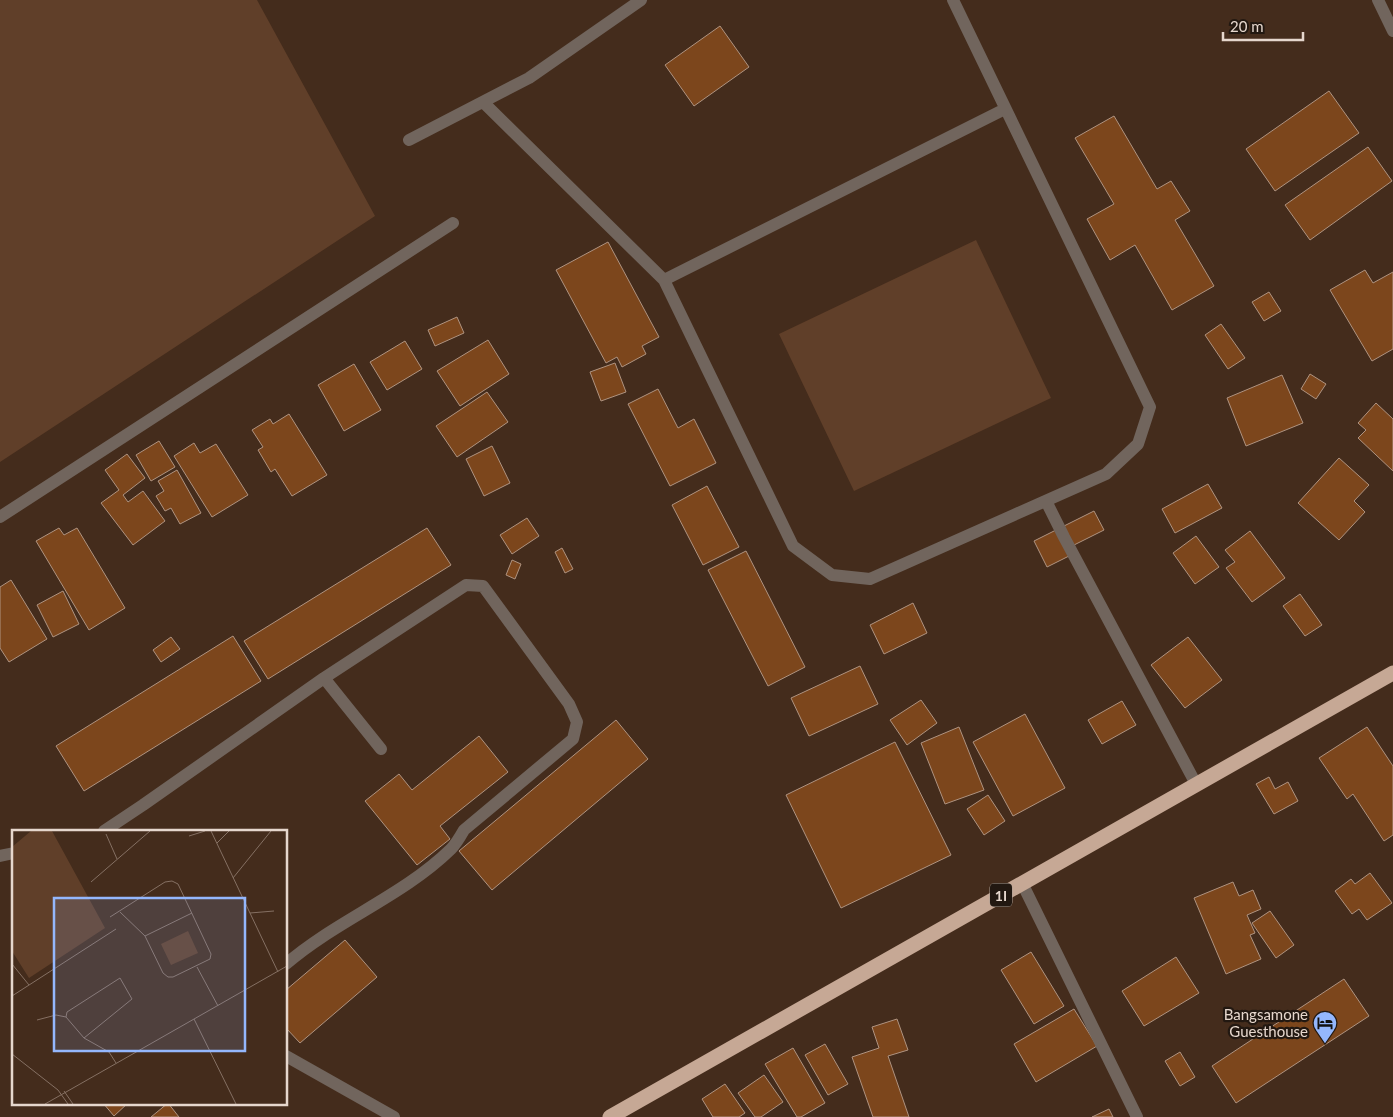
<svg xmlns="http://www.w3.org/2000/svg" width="1393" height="1117" viewBox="0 0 1393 1117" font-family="Lato,sans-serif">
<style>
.green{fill:#603f29}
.building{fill:#7c461c;stroke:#af9380}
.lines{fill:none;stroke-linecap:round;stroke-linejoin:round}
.minor{stroke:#71655d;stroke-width:12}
.highway{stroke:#c6a895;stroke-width:15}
.labels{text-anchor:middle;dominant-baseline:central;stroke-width:4.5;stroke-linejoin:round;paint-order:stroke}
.shield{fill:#221811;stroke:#ab9e95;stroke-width:1}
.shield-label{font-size:14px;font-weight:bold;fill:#e6d7cd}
.poi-label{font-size:15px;fill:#e6d7cd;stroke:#221811;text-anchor:end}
.inset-road{fill:none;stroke:#857063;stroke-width:1}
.view{fill:#94b7fd;fill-opacity:0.15;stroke:#94b7fd;stroke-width:2.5}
.inset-edge{fill:none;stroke:#e6d7cd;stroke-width:2.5}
</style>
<rect width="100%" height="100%" fill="#442c1c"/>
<!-- green -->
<path class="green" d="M0,0H257L375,216L0,462Z
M976,240L1051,398L854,491L779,334Z"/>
<!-- building -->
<path class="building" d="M720,26L749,67L694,106L665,65Z
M1329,91L1359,133L1275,191L1246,149Z
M1114,116L1157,189L1171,181L1190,211L1175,220L1214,286L1172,310L1135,245L1110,260L1087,219L1114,204L1075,138Z
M1368,147L1392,181L1310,240L1285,205Z
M608,242L659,337L642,346L646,354L622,367L617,357L606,363L556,270Z
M1365,270L1373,283L1393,272V349L1372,361L1330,290Z
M1269,292L1281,311L1264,321L1252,302Z
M457,317L464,333L435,346L428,330Z
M1221,324L1245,358L1228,369L1205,335Z
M488,340L509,374L460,406L437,371Z
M405,341L422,369L387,390L370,362Z
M615,363L626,392L601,401L590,372Z
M354,364L381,410L344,431L318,385Z
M1310,374L1326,384L1316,399L1301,389Z
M1282,375L1303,423L1246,446L1227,398Z
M658,389L678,428L694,419L716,463L670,486L628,404Z
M487,392L508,422L457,457L436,426Z
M1376,403L1393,419V471L1358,438L1366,430L1358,423Z
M289,414L327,475L292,496L275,469L271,472L258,450L263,447L252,430L270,419L273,424Z
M159,441L175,467L151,481L136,455Z
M194,443L200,453L216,444L248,495L212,517L174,456Z
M492,446L510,483L484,496L466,459Z
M127,454L145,478L123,495L128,502L143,491L165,521L133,545L101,503L119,490L105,470Z
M1339,458L1369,485L1354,501L1365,512L1339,540L1298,503Z
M177,470L201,513L180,524L171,508L165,511L156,496L164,491L158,481Z
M1208,484L1222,508L1175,533L1162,509Z
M707,486L739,547L703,565L672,505Z
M1094,511L1104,530L1072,546L1075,553L1047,567L1034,541Z
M527,518L539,536L512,554L500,535Z
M59,528L64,535L77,528L125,608L89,630L36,541Z
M427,528L451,565L268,679L244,641Z
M1250,531L1285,578L1252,602L1226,568L1235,562L1225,550Z
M1196,536L1219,567L1195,584L1173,553Z
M562,548L573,569L565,573L555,552Z
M746,551L805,667L768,686L708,570Z
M512,560L521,564L515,579L506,575Z
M11,580L47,639L9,662L0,648V587Z
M63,591L79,624L53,637L37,605Z
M1300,594L1322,625L1305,636L1283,606Z
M913,603L927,633L884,654L870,625Z
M233,636L261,681L84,791L56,746Z
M171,637L180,649L161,662L153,650Z
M1188,637L1222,680L1185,708L1151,665Z
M860,666L878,704L809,736L791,698Z
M921,700L937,723L907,745L890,720Z
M1122,701L1136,725L1102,744L1088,720Z
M1025,714L1065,788L1013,816L973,742Z
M616,720L648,759L492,890L459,851Z
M959,727L984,790L945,804L921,743Z
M1367,727L1393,766V835L1384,841L1353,794L1347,799L1319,758Z
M479,736L508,772L440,826L450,839L417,865L365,801L399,774L412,790Z
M895,742L951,855L841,908L786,795Z
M1269,777L1275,789L1288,782L1298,801L1274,814L1256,784Z
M988,795L1005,821L984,835L967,809Z
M1370,873L1392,903L1367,920L1359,909L1352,914L1335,891L1351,879L1355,884Z
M1233,882L1239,896L1253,890L1261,909L1247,915L1255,933L1250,935L1261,959L1226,974L1194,898Z
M1270,911L1294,945L1276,958L1252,923Z
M345,940L377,977L300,1043L286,1028V990Z
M1031,952L1064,1006L1034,1024L1001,970Z
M1176,957L1199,993L1144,1026L1122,991Z
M1344,979L1369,1016L1236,1103L1212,1066Z
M1074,1009L1097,1046L1036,1082L1014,1044Z
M897,1019L908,1050L888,1056L909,1117H873L852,1057L879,1048L872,1027Z
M825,1044L848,1084L828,1095L805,1055Z
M793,1048L825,1103L801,1117H797L765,1064Z
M1180,1052L1195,1077L1180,1086L1165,1061Z
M764,1075L783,1102L761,1117H755L738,1093Z
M725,1084L745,1113L739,1117H713L702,1099Z
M103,1103H128L114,1116Z
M168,1103L179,1117H151Z
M1109,1109L1113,1117H1092Z"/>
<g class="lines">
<!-- minor -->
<path class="minor" d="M1378,0L1393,31
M483,102L664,280L793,546L832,575L870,579L1106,474L1138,444L1150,407L953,0
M409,140L529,78L641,0
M664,280L1005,109
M1046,501L1064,537L1196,784
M0,517L453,223
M324,678L381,749
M104,831L143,805L324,678L466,585L483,586L569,704L577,722L573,739L464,830C460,837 456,844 451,849C403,896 337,920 286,964
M0,856L14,853
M1022,883L1137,1117
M286,1056L394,1117"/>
<!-- highway -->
<path class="highway" d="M610,1117L1393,673"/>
</g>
<!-- icons -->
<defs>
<g id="hotel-pin" transform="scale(1.25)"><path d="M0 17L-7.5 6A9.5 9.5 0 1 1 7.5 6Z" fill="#94b7fd" stroke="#221811"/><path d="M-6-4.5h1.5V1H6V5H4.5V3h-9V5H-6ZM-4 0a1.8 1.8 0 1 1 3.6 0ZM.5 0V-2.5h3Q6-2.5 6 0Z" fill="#111"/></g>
</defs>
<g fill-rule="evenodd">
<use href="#hotel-pin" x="1325" y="1023"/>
</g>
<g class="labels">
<!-- shield labels -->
<rect class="shield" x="990" y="883.5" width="22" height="23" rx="4"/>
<g class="shield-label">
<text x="1001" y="895">1I</text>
</g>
<!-- poi labels -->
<g class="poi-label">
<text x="1308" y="1014">Bangsamone<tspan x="1308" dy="17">Guesthouse</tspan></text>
</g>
</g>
<!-- overview -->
<g transform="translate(12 830)">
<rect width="275" height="275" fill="#442c1c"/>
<path d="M19,1H40L93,98L17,148L0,121V17ZM176,101L186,123L159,135L149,114Z" fill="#603f29"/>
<path class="inset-road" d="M199,1L266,142M94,4L105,29M177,6L193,1M205,13L217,1M221,48L259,1M79,52L138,1M238,83L262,81M98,87L153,52L160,51L166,54L199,124L198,129L161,147H156L151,143L133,106L108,82M133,106L180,83M0,134L17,155M185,137L206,176M0,166L104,99M54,187L55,182L108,148L120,169L72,208M182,189L224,274M25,190L44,185L54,187L72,208L97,222L104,233M0,224L46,260L56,274M52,261L61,274M33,274L275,136"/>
<path class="view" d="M42,68H233V221H42Z"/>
<rect width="275" height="275" class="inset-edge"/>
</g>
<!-- scale -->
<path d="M1223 32v8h80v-8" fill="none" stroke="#e6d7cd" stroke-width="2.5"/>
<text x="1230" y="32" font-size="15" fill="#e6d7cd" stroke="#221811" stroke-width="4" paint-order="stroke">20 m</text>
</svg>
